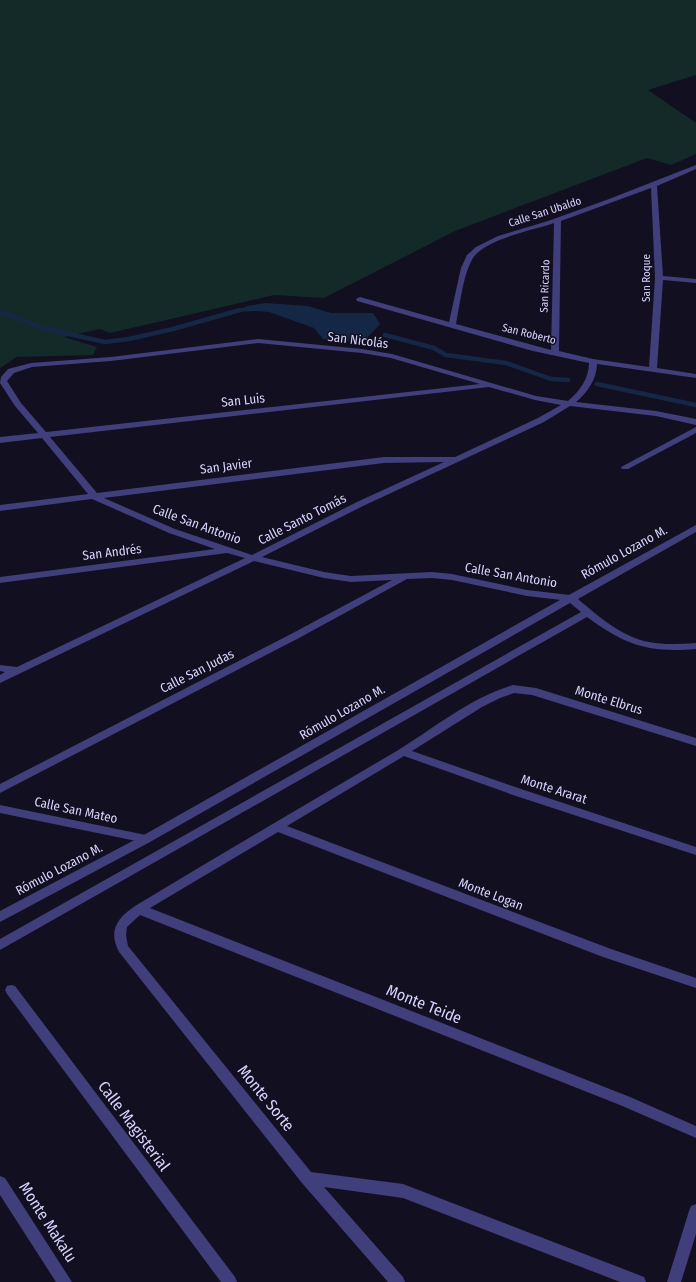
<svg xmlns="http://www.w3.org/2000/svg" width="696" height="1282" viewBox="0 0 696 1282" font-family="'Fira Sans Condensed',sans-serif">
<style>
.green{fill:#132a29}
.water{fill:#142846}
.lines{fill:none;stroke-linecap:round;stroke-linejoin:round}
.stream{stroke:#142846;stroke-width:4.5}
.minor{fill:#403e7b;fill-rule:evenodd}
.tertiary{fill:#403e7b;fill-rule:evenodd}
.labels{text-anchor:middle;dominant-baseline:central;stroke-width:3;stroke-linejoin:round;paint-order:stroke}
.far-street-label{font-size:11px;fill:#d6d3fb;stroke:#120f20}
.street-label{font-size:13px;fill:#d6d3fb;stroke:#120f20}
.near-street-label{font-size:16px;fill:#d6d3fb;stroke:#120f20}
</style>
<rect width="100%" height="100%" fill="#120f20"/>
<!-- green -->
<path class="green" d="M0,0H696V75L648,90L696,123V154L671,165L647,158L455,231L324,298L274,295L110,333L100,329L64,337L97,347L93,355L17,357L0,368Z"/>
<!-- water -->
<path class="water" d="M265,303L308,306L331,313H373L380,324L365,340L339,342L323,339L314,328L269,312L256,311L233,312L247,306Z"/>
<g class="lines">
<!-- stream -->
<path class="stream" d="M0,312L46,329L105,342L129,339L173,329L240,310
M385,335L434,348L446,355L506,363L551,379L568,380
M597,384L696,405"/>
<!-- minor -->
<path class="minor" d="M696,165V169L657,186L663,276L696,279V283L663,280L657,368L696,374V378L597,364C597,379 587,393 576,402L656,411L696,419V425L656,416L570,406L544,422L363,506L262,557L324,572L351,576L432,572L452,574L527,590L570,595L573,596L575,598L573,600L570,601L527,596L452,580L432,578L407,579L299,638L0,793V784L291,634L392,580L351,582L324,578L254,561L0,683V675L5,672L0,671V665L17,667L245,558L227,553L0,583V577L215,549L169,533L92,499L0,511V505L88,494L42,438L0,443V437L38,433L15,406L0,383L1,377L8,369L31,363L111,357L258,339L362,349L392,354L536,396L568,401C580,391 589,378 589,363L533,351L357,301L356,299L360,297L449,322L461,268L467,255L476,247L498,236L548,221L609,199ZM651,188L655,278L649,367L593,359L559,351L561,221ZM554,223L551,350L456,324C460,305 463,274 473,258C485,239 534,230 554,223ZM258,343L362,353L391,358L480,384L46,432L21,403L7,381L14,373L32,367L111,361ZM489,387L535,400L561,405L538,418L455,457H384L97,493L50,437ZM444,462L357,502L252,555L175,529L104,498L384,463Z
M696,427V433L628,469H622L621,467Z
M513,685L536,688L696,738V746L532,695L514,693L500,698L482,707L412,751L524,790L696,847V855L516,796L404,756L287,826L611,949L696,978V988L603,957L278,832L150,908L630,1097L696,1126V1138L620,1105L140,915L127,927L126,935L128,946L311,1172L403,1184L639,1275L644,1277L646,1282H620L403,1198L324,1187L403,1277L405,1282H388L302,1183L119,952C108,931 117,918 135,906C221,854 308,803 395,752C433,729 469,698 513,685Z
M0,805L146,835L150,836L152,839L150,842L146,843L0,813Z
M0,1176L5,1178L72,1282H56L0,1195Z
M696,1204V1234L681,1282H667L689,1211L691,1206Z"/>
<!-- tertiary -->
<path class="tertiary" d="M696,525V532L578,599C598,616 622,637 649,642C665,645 680,644 696,643V649C648,653 625,645 587,617L0,950V939L581,612L570,603L150,842L0,922V911L142,836L567,596Z
M11,985L15,986L235,1277L237,1282H221L7,994L5,990L7,986Z"/>
</g>
<g class="labels">
<!-- far-street labels -->
<g class="far-street-label">
<text transform="translate(545 212) rotate(-18)">Calle San Ubaldo</text>
<text transform="translate(646 278) rotate(-90)">San Roque</text>
<text transform="translate(545 286) rotate(-88)">San Ricardo</text>
<text transform="translate(529 334) rotate(14)">San Roberto</text>
</g>
<!-- street labels -->
<g class="street-label">
<text transform="translate(358 340) rotate(7)">San Nicolás</text>
<text transform="translate(243 400) rotate(-6)">San Luis</text>
<text transform="translate(226 466) rotate(-7)">San Javier</text>
<text transform="translate(302 519) rotate(-27)">Calle Santo Tomás</text>
<text transform="translate(197 524) rotate(20)">Calle San Antonio</text>
<text transform="translate(112 552) rotate(-7)">San Andrés</text>
<text transform="translate(624 552) rotate(-29)">Rómulo Lozano M.</text>
<text transform="translate(511 575) rotate(10)">Calle San Antonio</text>
<text transform="translate(197 671) rotate(-27)">Calle San Judas</text>
<text transform="translate(609 700) rotate(17)">Monte Elbrus</text>
<text transform="translate(342 712) rotate(-30)">Rómulo Lozano M.</text>
<text transform="translate(554 789) rotate(18)">Monte Ararat</text>
<text transform="translate(76 810) rotate(12)">Calle San Mateo</text>
<text transform="translate(59 869) rotate(-28)">Rómulo Lozano M.</text>
<text transform="translate(491 894) rotate(21)">Monte Logan</text>
</g>
<!-- near-street labels -->
<g class="near-street-label">
<text transform="translate(424 1004) rotate(22)">Monte Teide</text>
<text transform="translate(266 1098) rotate(51)">Monte Sorte</text>
<text transform="translate(134 1126) rotate(53)">Calle Magisterial</text>
<text transform="translate(48 1222) rotate(57)">Monte Makalu</text>
</g>
</g>
</svg>
